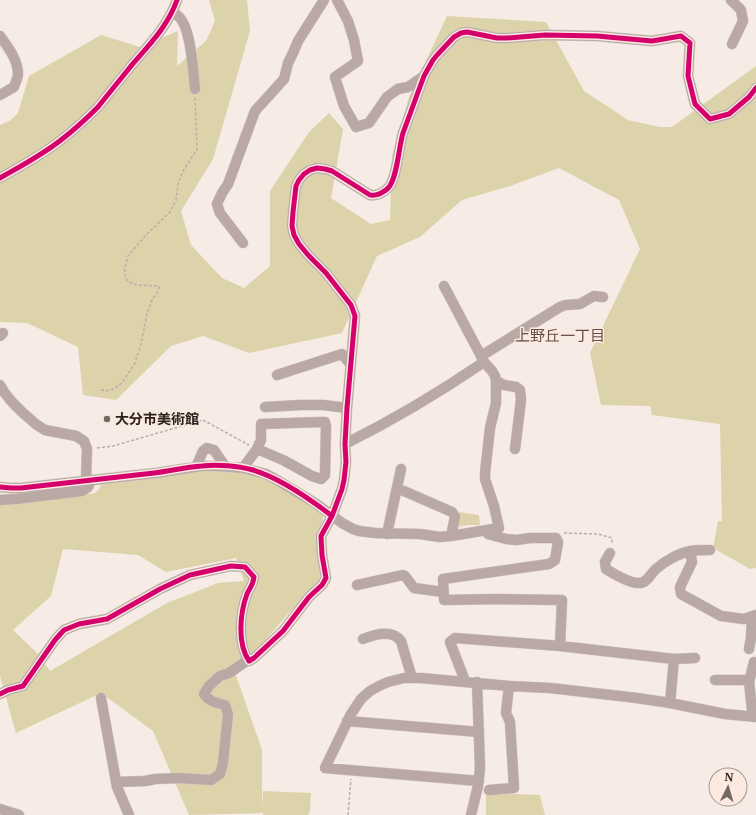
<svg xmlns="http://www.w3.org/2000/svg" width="756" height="815" viewBox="0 0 756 815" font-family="Merriweather,'Noto Sans JP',serif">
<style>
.green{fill:#ddd3aa;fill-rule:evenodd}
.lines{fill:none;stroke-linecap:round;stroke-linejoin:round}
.minor-casing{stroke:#d0c8c3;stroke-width:11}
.path{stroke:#baadaa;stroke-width:1.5;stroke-dasharray:3 2;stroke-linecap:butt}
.minor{stroke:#baa8a5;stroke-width:10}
.cycleway-casing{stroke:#fce9df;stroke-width:8}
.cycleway{stroke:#d6006c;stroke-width:5}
.poi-dot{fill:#726864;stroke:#fce9df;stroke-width:1.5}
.labels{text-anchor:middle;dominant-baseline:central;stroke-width:3;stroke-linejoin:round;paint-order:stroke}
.poi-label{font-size:14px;font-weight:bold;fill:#2b221e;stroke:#fce9df;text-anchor:start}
.neighbourhood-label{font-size:15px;fill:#634f45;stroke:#fce9df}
</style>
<rect width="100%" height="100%" fill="#f6ebe5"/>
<!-- green -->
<path class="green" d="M209,0H247L250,31L213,159L181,211L191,245L222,278L244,288L270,266V191L309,132L329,113L343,129L331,198L371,224L390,220L392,156L409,97L447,16L546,22L584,91L628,120L660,127H672L756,66V568L750,569L713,548L718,521H722L720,424L652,415L650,406L601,405L590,353L640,249L619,200L559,168L510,186L462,200L420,237L377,256L342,333L249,353L203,336L171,346L116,400L83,395L78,347L27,323L0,322V125L11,120L18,113L29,76L101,35L140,47L178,31L177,66L206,41L215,21Z
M203,469L243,471L273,481L324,515L317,539L321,573L320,584L297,604L252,655L233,667L262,750V807L263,791L311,793L310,811L308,815H263V813L189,815L153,731L101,693L16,733L0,676V504L22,503L96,493L103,483ZM63,549L138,555L166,572L236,558L244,581L218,583L167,603L50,671L38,654L13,630L51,596Z
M458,512L479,515L480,525H468L457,527Z
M492,793L540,795L545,815H486V795Z"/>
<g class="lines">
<!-- minor casing -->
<g class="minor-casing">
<path id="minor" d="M337,0L348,21L354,40L358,61L335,77L344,106L356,127L369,123L387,97L398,89L408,87L424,76
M731,0L741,10L743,21L732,44
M172,13C174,14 176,14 178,16C191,26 193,71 195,89
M0,36C8,47 18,60 18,74C18,78 15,83 14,87L0,95
M0,178C21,166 42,155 61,140C74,130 86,119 98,107C109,93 120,80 131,66C149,45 168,26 177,0
M243,243L220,213L217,204L222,193L228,184L255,111L284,79L288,63L293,53L298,41L324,0
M444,286L481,356
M0,336L3,333
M277,375L342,354L351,365
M496,381L504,385L516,387L520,390L521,400L515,449
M0,385L4,392L12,402L23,413L37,425L45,430L76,436L84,441L87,449L86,480
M265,407L301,405H323L347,408
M345,444C393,420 440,392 484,362L481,356L560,307L566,305L580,304L594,296L603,297
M196,467L203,451L207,448L214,450L225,466
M243,468L257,449L283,460L312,476L321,479L325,475V472L326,426L325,422H322L261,424V440L257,449
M0,487L11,488H21L156,473L202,466H218L243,468L266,474L277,480L315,503L342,523L353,529L359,531L375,533L420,534L440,537L451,536L499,528L494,506L485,479V473L490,428L496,403V381L495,376L492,371L484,362
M397,488L452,512L455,517L451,536
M0,500L16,499L82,491L88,487L91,480
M487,530L488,534L506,539L516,540L530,538H556L558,542L555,560L549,564L443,579L444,600L499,599L562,600L560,646
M387,534L401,469
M690,551L692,562L680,587L681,594L721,616L744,619L756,615
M610,553L605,562L606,569C614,574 631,584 640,583C647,583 651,573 656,569C665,561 679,553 691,551C697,550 704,550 710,550
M357,585L403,575L405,576L414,588L443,592
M363,639C375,634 392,629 401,641L412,678
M749,649L751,638L752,617
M674,659L695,658
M754,662L749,682L752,710H756
M715,680H749
M465,681L450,642L455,638L560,646L674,659L670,703
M0,694L8,690L23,686L55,640L64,630L79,624L107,619L160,589L190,575L231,566L245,567L254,577C253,586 250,587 247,594C240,613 237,643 249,661L254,658L283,631L309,597L322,585L326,578L322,555L321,536L332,516L342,489L344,480L346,462L345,444L347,408L355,316L351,305L326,273L309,256L299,244L294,235L292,226L293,212L296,186L299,180L304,174L310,170L317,168L325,169L332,171L370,195C373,196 375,195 379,194C383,192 386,191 389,187C397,178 399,146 403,133L424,76L433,60L438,54L454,37L461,33L467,32L497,38H507L545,35L597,36L652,41L681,36L690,43L688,76L695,104L710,119L729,114L749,97L756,88
M101,698L117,787L129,815
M347,721L479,732
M479,781L325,768L351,714L361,699L370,691L379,686L388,682L404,678H421L509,686L550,688L637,698L670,703L725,714L756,717
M116,782L145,781L155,779L179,778L211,780L220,774L223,763L228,714L225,705C217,703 208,701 204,694L209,686L220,676L229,673L248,660
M489,790L514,788L510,722L506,713L509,686
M0,809L19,815
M471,815L478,786L480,768L477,682"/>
</g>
<!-- path -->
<path class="path" d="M101,390L106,391L114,389L122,383L135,363L141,344L147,314L152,300L158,291L159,287L157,286L136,285L131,283L127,280L125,277V267L128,256L146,235L170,212L176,200L178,184L183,171L197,149L195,98
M97,448L113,446L203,420L249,445
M564,533L598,534L612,538V544
M348,815L351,779"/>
<!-- minor -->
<use href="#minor" class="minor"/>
<!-- cycleway casing -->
<g class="cycleway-casing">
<path id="cycleway" d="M0,178C21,166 42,155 61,140C74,130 86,119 98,107C109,93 120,80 131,66C149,45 168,26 177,0
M0,487L11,488H21C65,483 109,478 154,473C170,471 186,467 202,466C217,464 239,466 253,470C280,478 310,499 332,516
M0,694L8,690L23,686L55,640L64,630L79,624L107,619L160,589L190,575L231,566L245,567L254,577C253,586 250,587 247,594C240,613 237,643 249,661L254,658L283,631L309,597L322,585L326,578L322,555L321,536L332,516L342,489L344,480L346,462L345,444L347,408L355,316L351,305L326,273L309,256L299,244L294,235L292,226L293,212L296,186L299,180L304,174L310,170L317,168L325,169L332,171L370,195C373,196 375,195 379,194C383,192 386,191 389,187C397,178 399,146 403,133L424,76L433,60L438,54L454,37L461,33L467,32L497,38H507L545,35L597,36L652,41L681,36L690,43L688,76L695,104L710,119L729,114L749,97L756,88"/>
</g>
<!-- cycleway -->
<use href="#cycleway" class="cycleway"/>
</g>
<!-- markers -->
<circle class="poi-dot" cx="107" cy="419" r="4"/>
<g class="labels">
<!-- poi labels -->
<g class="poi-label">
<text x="115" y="419">大分市美術館</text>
</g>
<!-- neighbourhood labels -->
<g class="neighbourhood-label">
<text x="560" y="335">上野丘一丁目</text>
</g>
</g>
<!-- north arrow -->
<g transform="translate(728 787) rotate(5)"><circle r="19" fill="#fce9df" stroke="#a89992"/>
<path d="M0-3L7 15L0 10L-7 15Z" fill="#726864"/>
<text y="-6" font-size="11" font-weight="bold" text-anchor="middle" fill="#2b221e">N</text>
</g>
</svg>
